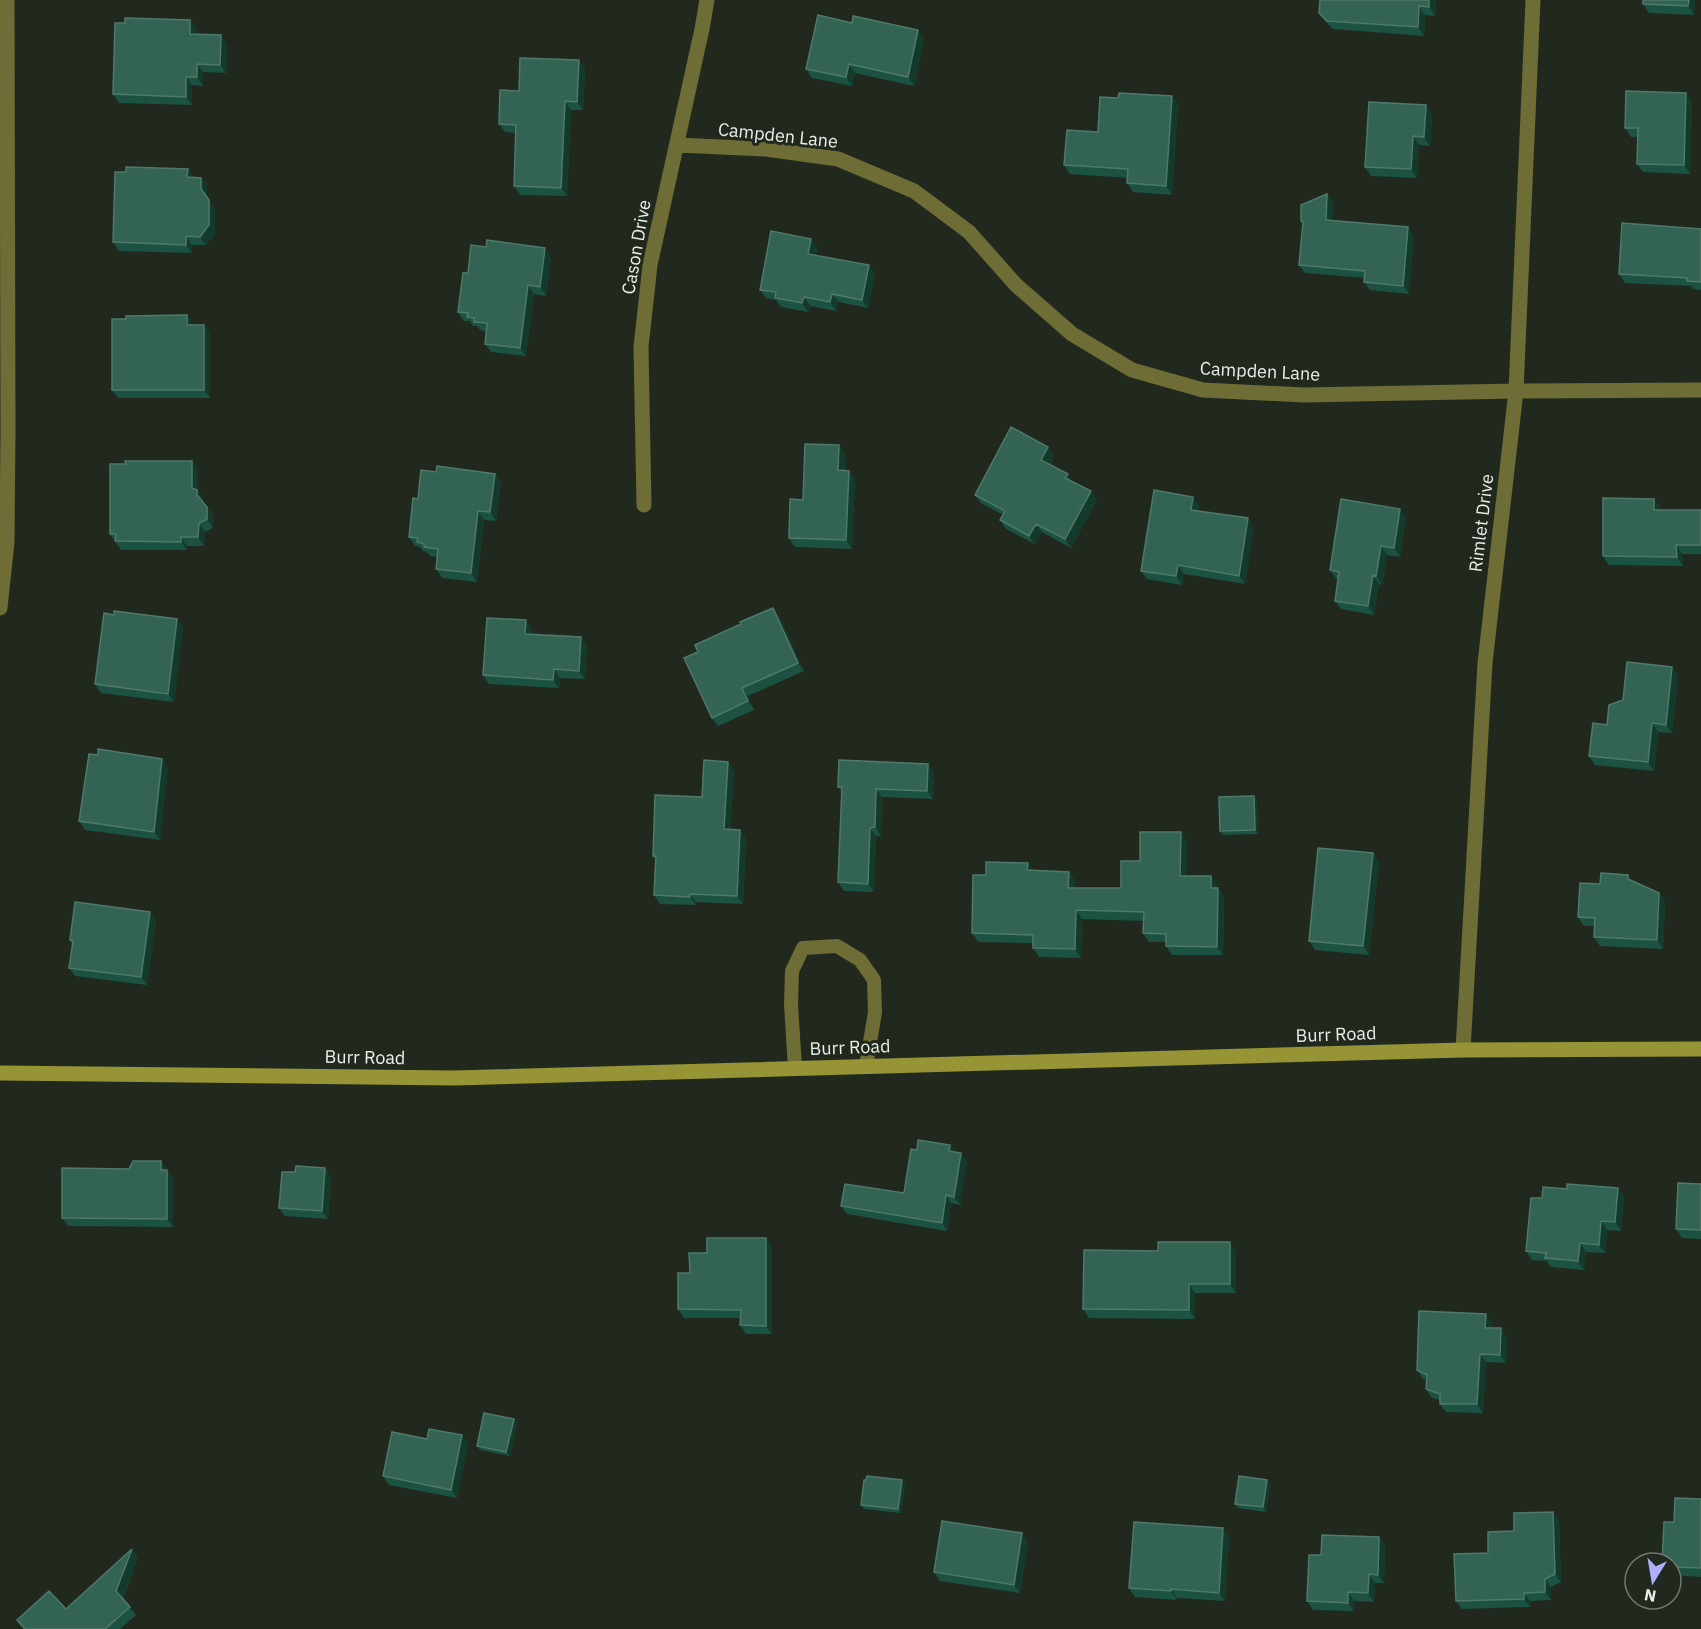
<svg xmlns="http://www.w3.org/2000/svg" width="1701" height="1629" viewBox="0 0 1701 1629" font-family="'IBM Plex Sans',sans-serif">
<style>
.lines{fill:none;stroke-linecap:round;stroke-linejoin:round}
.lane{stroke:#6e6d35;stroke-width:14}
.street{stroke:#6e6d35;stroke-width:15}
.secondary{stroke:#969435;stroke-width:15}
.wall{fill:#1c5241}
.shaded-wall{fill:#143a2c}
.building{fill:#326353;stroke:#4f796a;stroke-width:1.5}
.labels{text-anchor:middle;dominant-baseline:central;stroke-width:6;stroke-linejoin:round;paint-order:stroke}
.street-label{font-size:18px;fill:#eaefe8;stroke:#21291f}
</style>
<rect width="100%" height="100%" fill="#21291f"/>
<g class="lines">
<!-- lane -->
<path class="lane" d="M795,1068L791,1004L792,971L803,948L837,946L860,960L874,980L875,1012L866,1066"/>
<!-- street -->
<path class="street" d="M677,145L766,149L838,159L914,191L969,232L1016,285L1072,334L1132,370L1203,390L1304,395L1516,391L1701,390
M644,505L641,347L650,265L702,29L707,0
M0,608L7,542L8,430L7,0
M1463,1050L1485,663L1516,391L1533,0"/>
<!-- secondary -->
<path class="secondary" d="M0,1073L454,1078L1463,1050L1701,1049"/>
</g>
<!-- wall -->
<path class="wall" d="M1320,0H1436L1435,16L1425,15L1424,36L1333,29L1325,21L1319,13Z
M1643,0H1695L1694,15L1649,13L1643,4Z
M852,23L924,38L914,86L855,73L852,86L812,78L806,69Z
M196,28V34L227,44L226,73L203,72V86L192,85V105L119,103L113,94Z
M585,68L583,110H571L567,196L520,195L514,186L516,133L505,132L499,124Z
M1692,101L1690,174L1643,172L1637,164L1638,137H1631L1625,128Z
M1178,104L1172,195L1133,192L1127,183L1128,178L1070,174L1064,165L1098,132Z
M1426,105L1432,114L1430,146L1419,145L1417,178L1371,176L1365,167Z
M194,177L201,178L207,186V197L215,209V234L206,245H192V253L119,251L113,242Z
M1327,194L1333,202L1332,221L1414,236L1409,294L1370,290L1364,282L1365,278L1305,273L1299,265L1303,224L1301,221Z
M1701,229V290L1693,289L1691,286L1625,283L1619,274Z
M811,239L817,247L816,255L875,274L868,308L838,302L836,311L810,306L808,312L781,307L776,300L766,298L760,290Z
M551,257L546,296L534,294L526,356L491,352L485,344L486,331L480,330L477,326H473L470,321H464L458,312L468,273Z
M193,324V325H204L210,333V398H118L112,390Z
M839,445L845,454V471L855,479L852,549L795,547L789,538L803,500Z
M1048,447L1054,456L1050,465L1097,500L1071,548L1042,532L1035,544L1006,529L1000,520L1003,515L981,503L975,495Z
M192,461L198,469V491L203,498V502L213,515V528L205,532L204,546H187V550H121L110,534L126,464Z
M436,472L495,474L501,483L496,521L484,520L477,582L442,578L436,569L437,557L430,556L427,552L423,551L420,547L415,546L409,537L418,499Z
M1654,499L1660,507V510H1701V554H1682L1683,566L1609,565L1603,556Z
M1199,505L1198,511L1254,527L1245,584L1184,574L1182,585L1147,579L1141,571Z
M1406,517L1400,557L1387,555L1382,585L1379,584L1374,615L1341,609L1335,601L1338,579H1336L1330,570Z
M114,615L177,619L183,628L174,702L101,693L95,684Z
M779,616L804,671L748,696L754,710L718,726L712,718L698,652L741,624Z
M532,629V634L587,645L585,679L560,678L559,688L489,684L483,675Z
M1672,667L1678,676L1672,733L1658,732L1654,771L1595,765L1589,756L1623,700Z
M168,767L160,840L85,830L79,821Z
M734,770L730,829L746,838L743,904L696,902V905L660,904L654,895L656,861L653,856L702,797Z
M934,772L933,799L882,797L881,836H876L874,892L844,891L838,882L842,792L838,787Z
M1254,796L1257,801L1258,834L1223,835L1220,831Z
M1187,841L1186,876L1217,885V888L1224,896L1223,955H1172L1166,946V942H1149L1143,933L1144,921L1082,919L1081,958L1039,957L1033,948V943L978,942L972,933L986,875L1028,863L1033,871L1075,880V888H1121L1140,861Z
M1379,861L1369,955L1315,950L1309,941Z
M1633,882L1659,893L1665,902L1663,949L1600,946L1594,937L1595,926H1584L1578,917L1600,884Z
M156,921L147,985L75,976L69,968L72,944L70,940Z
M950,1145L955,1152L967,1161L960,1205L951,1203L947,1231L847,1214L841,1206L904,1193L917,1150Z
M161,1161L173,1179V1227L68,1226L62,1218Z
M331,1177L328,1219L285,1216L279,1208Z
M1701,1184V1239L1682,1238L1676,1229Z
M1624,1197L1621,1231L1607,1230L1605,1253L1586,1252L1584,1270L1551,1267L1547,1261L1532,1260L1526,1251L1542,1198Z
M766,1238L772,1247V1334H746L740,1325V1318H684L678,1309L690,1273L707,1253Z
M1236,1251V1293H1195V1319L1089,1318L1083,1309Z
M1492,1323V1328L1507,1337L1506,1363L1486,1362L1483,1413L1446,1412L1440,1404V1400L1432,1398L1426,1389L1427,1380L1423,1379L1417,1370Z
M514,1419L517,1423L510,1456L480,1450L477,1446Z
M427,1439L468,1444L457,1498L389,1485L383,1476Z
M1267,1480L1270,1484L1266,1512L1238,1508L1235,1504Z
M905,1484L901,1513L864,1509L861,1505Z
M1701,1499V1577L1671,1575L1674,1522Z
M1553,1512L1559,1520L1561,1582L1551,1587V1600L1530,1601V1607L1462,1609L1456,1601L1488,1553L1514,1531Z
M1223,1528L1229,1536L1225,1601L1177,1598V1600L1135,1597L1129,1588Z
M1379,1537L1385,1545L1384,1583H1375L1374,1602L1354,1601V1611L1313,1610L1307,1601L1321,1555Z
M1028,1542L1020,1593L940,1581L934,1572Z
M132,1549L138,1557L123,1599L136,1615L120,1629H24L17,1620L66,1609Z"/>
<!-- shaded-wall -->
<path class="shaded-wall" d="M1429,0H1436L1435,16L1429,7Z
M1689,0H1695L1694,15L1688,6Z
M1419,6L1425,15L1424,36L1418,27Z
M190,20L196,28V42L190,34Z
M918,30L924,38L914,86L908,77Z
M221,35L227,44L226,73L220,65Z
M579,60L585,68L583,110L577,102Z
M197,64L203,72V86L197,77Z
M849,64L855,73L852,86L846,77Z
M186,77L192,85V105L186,97Z
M1686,93L1692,101L1690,174L1684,165Z
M1172,96L1178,104L1172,195L1166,186Z
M565,101L571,110L567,196L561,188Z
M1426,105L1432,114L1430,146L1424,137Z
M1413,136L1419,145L1417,178L1411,169Z
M188,169L194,177H187Z
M201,178L207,186V198L201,189Z
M1327,194L1333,202L1331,229L1326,220Z
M209,200L215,209V234L206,245L200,237Z
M1408,227L1414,236L1409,294L1403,286Z
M186,236L192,245V253L186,245Z
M811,239L817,247L814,262L808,254Z
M545,248L551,257L546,296L540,287Z
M869,265L875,274L868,308L862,300Z
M528,285L534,294L526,356L520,348Z
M832,294L838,302L836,311L830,302Z
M804,297L810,306L808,312L802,303Z
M187,315L193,324V333L187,325Z
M204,325L210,333V398L204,390Z
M839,445L845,454L844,479L838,470Z
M1048,447L1054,456L1047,469L1041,460Z
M192,461L198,469V491L203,498V503L192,488Z
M849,471L855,479L852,549L846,540Z
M495,474L501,483L496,521L490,512Z
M1068,474L1074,483L1065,478Z
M1091,491L1097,500L1071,548L1065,539Z
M1193,497L1199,505L1197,518L1191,510Z
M1654,499L1660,507V518L1654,510Z
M207,507L213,515V528L207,519Z
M1400,509L1406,517L1400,557L1394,548Z
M478,511L484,520L477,582L471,573Z
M1248,518L1254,527L1245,584L1239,576Z
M199,523L205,532L204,546L198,537Z
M1036,524L1042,532L1035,544L1029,536Z
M181,537L187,546V550L181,542Z
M1676,545L1682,554L1683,566L1677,557Z
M1381,546L1387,555L1382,585L1376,576Z
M1178,565L1184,574L1182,585L1176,576Z
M1373,575L1379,584L1374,615L1368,606Z
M773,608L779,616L804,671L798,663Z
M177,619L183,628L174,702L168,694Z
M526,620L532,629L531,642L525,634Z
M581,637L587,645L585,679L579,671Z
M1672,667L1678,676L1672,733L1666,725Z
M554,669L560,678L559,688L553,680Z
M742,688L748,696L754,710L748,701Z
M1652,723L1658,732L1654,771L1648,762Z
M162,759L168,767L160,840L154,832Z
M728,762L734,770L730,837L724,829Z
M928,764L934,772L933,799L927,791Z
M876,789L882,797L881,836L875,827Z
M1254,796L1257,801L1258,834L1255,830Z
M870,828L876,836L874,892L868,884Z
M740,830L746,838L743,904L737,896Z
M1181,832L1187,841L1186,884L1180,876Z
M1373,853L1379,861L1369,955L1363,946Z
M1028,863L1034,872L1027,870Z
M1069,872L1075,880L1074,896L1068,888Z
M1211,876L1217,885V896L1211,888Z
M1218,888L1224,896L1223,955L1217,947Z
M1659,893L1665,902L1663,949L1657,940Z
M690,894L696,902V905L690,897Z
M1076,910L1082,919L1081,958L1075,949Z
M150,912L156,921L147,985L141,977Z
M950,1145L956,1153L949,1151Z
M961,1153L967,1161L960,1205L954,1197Z
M161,1161L167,1170V1179L161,1170Z
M325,1168L331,1177L328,1219L322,1211Z
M167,1170L173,1179V1227L167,1219Z
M1618,1188L1624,1197L1621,1231L1615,1222Z
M946,1195L951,1203L947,1231L942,1223Z
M1601,1221L1607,1230L1605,1253L1599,1245Z
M766,1238L772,1247V1334L766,1326Z
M1230,1242L1236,1251V1293L1230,1284Z
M1580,1243L1586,1252L1584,1270L1578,1261Z
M1189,1284L1195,1293V1319L1189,1310Z
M1486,1314L1492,1323L1491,1337L1485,1328Z
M1501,1328L1507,1337L1506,1363L1500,1355Z
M1480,1354L1486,1362L1483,1413L1477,1404Z
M514,1419L517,1423L510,1456L506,1452Z
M462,1435L468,1444L457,1498L451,1490Z
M902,1480L905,1484L901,1513L898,1509Z
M1267,1480L1270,1484L1266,1512L1263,1507Z
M1553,1512L1559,1520L1561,1582L1555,1574Z
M1223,1528L1229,1536L1225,1601L1219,1593Z
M1022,1533L1028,1542L1020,1593L1014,1585Z
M1379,1537L1385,1545L1384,1583L1378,1575Z
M132,1549L138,1557L122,1600L116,1591Z
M1369,1574L1375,1583L1374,1602L1368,1593Z
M1545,1579L1551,1587V1600L1545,1592Z
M1171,1589L1177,1598V1600L1171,1591Z
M1348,1592L1354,1601V1611L1348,1603Z
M1524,1593L1530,1601V1607L1524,1599Z"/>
<!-- building -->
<path class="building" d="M1320,0H1429V7L1419,6L1418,27L1327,21L1319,13Z
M1643,0H1689L1688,6L1643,4Z
M818,15L852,23L853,16L918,30L908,77L849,64L846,77L806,69Z
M125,18L190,20V34L221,35L220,65L197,64V77H186V97L113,94L115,23H125Z
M520,58L579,60L577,102L565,101L561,188L514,186L516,125L499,124L500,90L519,91Z
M1626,91L1686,93L1684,165L1637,164L1638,128H1625Z
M1119,93L1172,96L1166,186L1127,183L1128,169L1064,165L1067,130L1098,132L1100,97L1118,98Z
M1369,102L1426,105L1424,137L1413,136L1411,169L1365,167Z
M126,167L188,169L187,177L201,178V189L209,200V225L200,237L186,236V245L113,242L115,172H126Z
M1327,194L1326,220L1408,227L1403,286L1364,282L1365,271L1299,265L1303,222L1301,221V205Z
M1622,223L1701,229V282L1687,281V278L1619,274Z
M771,231L811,239L808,254L869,265L862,300L832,294L830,302L804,297L802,303L775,298L776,292L760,290Z
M487,240L545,248L540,287L528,285L520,348L485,344L487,323L474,322V318L467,317L468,313L458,312L463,273H468L471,245L486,247Z
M187,315V325H204V390H112V319H126V316Z
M1011,427L1048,447L1041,460L1068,474L1065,478L1091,491L1065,539L1036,524L1029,536L1000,520L1005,511L975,495Z
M805,444L839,445L838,470L849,471L846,540L789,538L790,499L803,500Z
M125,461H192V488L197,490V495L207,507V519L199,523L198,537H181V542L115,541L116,534H110V464H126Z
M437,466L495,474L490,512L478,511L471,573L436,569L438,549L424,547V544L417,542L418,538L409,537L413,498L418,499L421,470L436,472Z
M1154,490L1193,497L1191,510L1248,518L1239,576L1178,565L1176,576L1141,571Z
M1603,498L1654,499V510H1701V545H1676L1677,557L1603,556Z
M1341,499L1400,509L1394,548L1381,546L1376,576L1373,575L1368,606L1335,601L1339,572L1330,570Z
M773,608L798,663L742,688L748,701L712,718L684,658L698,652L695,645L741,624L740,622Z
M114,611L177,619L168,694L95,684L104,613L114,615Z
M487,618L526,620L525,634L581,637L579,671L554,669L553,680L483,675Z
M1627,662L1672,667L1666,725L1652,723L1648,762L1589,756L1593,723L1607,725L1609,705L1623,700Z
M98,749L162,759L154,832L79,821L89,754L98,755Z
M704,760L728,762L724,829L740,830L737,896L690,894V897L654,895L656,856H653L655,795L702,797Z
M839,760L928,764L927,791L876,789L875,827L870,828L868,884L838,882L842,787H838Z
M1254,796L1255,830L1220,831L1219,797Z
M1140,832H1181L1180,876H1211V888H1218L1217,947L1166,946V934L1143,933L1144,912L1076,910L1075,949L1033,948V935L972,933L973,875H986V862L1028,863L1027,870L1069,872L1068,888H1121V861H1140Z
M1318,848L1373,853L1363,946L1309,941Z
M1601,873L1628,875V879L1659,893L1657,940L1594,937L1595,918L1578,917L1580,883L1600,884Z
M75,902L150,912L141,977L69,968L73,941L70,940Z
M918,1140L950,1145L949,1151L961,1153L954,1197L946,1195L942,1223L841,1206L845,1184L904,1193L911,1149L917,1150Z
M133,1161H161V1170H167V1219L62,1218V1168L129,1169Z
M296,1166L325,1168L322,1211L279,1208L282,1172H295Z
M1678,1183L1701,1184V1230L1676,1229Z
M1567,1184L1618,1188L1615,1222L1601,1221L1599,1245L1580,1243L1578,1261L1545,1258L1546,1253L1526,1251L1531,1198H1542L1543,1187L1567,1189Z
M707,1238H766V1326L740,1325L741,1310L678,1309V1273H690L689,1253H707Z
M1158,1242H1230V1284H1189V1310L1083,1309L1084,1250L1158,1251Z
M1419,1311L1486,1314L1485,1328H1501L1500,1355L1480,1354L1477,1404H1440V1394L1426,1389L1427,1375L1417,1370Z
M484,1413L514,1419L506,1452L477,1446Z
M429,1429L462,1435L451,1490L383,1476L392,1432L427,1439Z
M867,1476L902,1480L898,1509L861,1505L864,1480H866Z
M1239,1476L1267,1480L1263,1507L1235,1504Z
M1675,1498L1701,1499V1568L1671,1567V1563H1662L1664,1522H1674Z
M1553,1512L1555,1574L1545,1579V1592L1524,1593V1599L1456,1601L1454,1554L1488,1553V1532L1514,1531V1513Z
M942,1521L1022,1533L1014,1585L934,1572Z
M1134,1522L1223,1528L1219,1593L1171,1589V1591L1129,1588Z
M1322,1535L1379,1537L1378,1575L1369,1574L1368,1593L1348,1592V1603L1307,1601L1309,1555H1321Z
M132,1549L116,1591L130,1607L105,1629H25L17,1620L49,1591L66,1609Z"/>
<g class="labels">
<!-- street labels -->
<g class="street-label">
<text transform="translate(778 135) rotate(6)">Campden Lane</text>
<text transform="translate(636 247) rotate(-80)">Cason Drive</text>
<text transform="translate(1260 371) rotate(3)">Campden Lane</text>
<text transform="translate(1481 523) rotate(-83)">Rimlet Drive</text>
<text transform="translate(1336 1034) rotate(-2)">Burr Road</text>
<text transform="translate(850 1047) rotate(-2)">Burr Road</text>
<text transform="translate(365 1057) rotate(1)">Burr Road</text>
</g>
</g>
<!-- north arrow -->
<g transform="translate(1653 1581) rotate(191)"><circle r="28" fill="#21291f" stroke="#71786f" stroke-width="1.5"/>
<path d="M0-4.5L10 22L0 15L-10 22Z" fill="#aeaefb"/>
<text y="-9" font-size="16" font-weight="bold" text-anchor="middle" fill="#eaefe8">N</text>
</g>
</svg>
